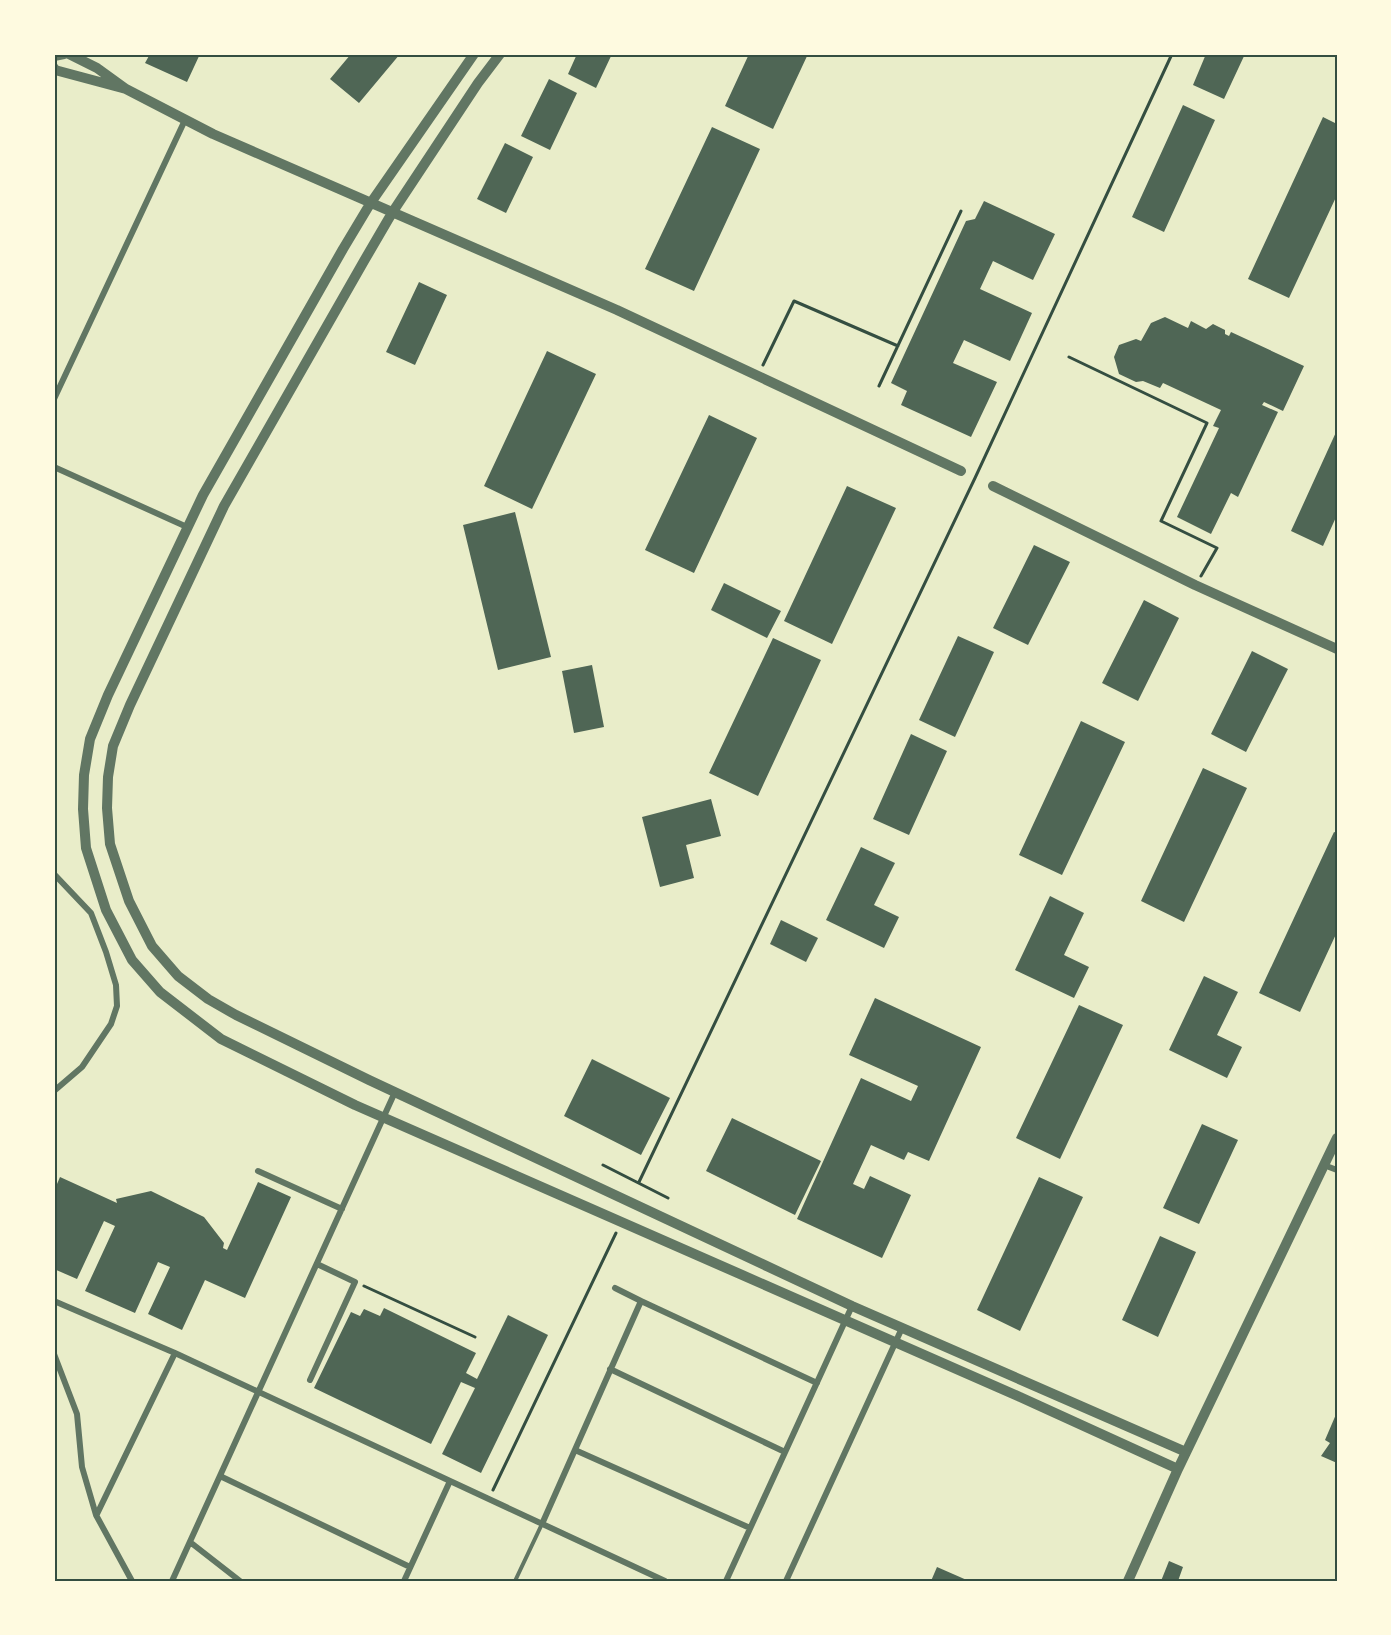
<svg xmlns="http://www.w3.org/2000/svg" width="1391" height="1635" viewBox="0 0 1391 1635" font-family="'Open Sans',sans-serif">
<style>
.building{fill:#4f6655}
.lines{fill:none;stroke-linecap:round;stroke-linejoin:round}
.path{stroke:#344e41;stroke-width:3}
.service{stroke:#617663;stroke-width:4}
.minor{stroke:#617663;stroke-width:6}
.tertiary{stroke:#617663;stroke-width:10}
.neatline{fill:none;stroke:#344e41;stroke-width:2}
</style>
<rect width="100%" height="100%" fill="#e9edc9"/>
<!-- building -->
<path class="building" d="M150,54H200L187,82L145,63Z
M351,54H400L359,103L330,79Z
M577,54H612L596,88L568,74Z
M749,54H808L773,129L725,106Z
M1206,54H1245L1224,99L1193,85Z
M549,79L577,93L550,150L521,136Z
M1183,105L1215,120L1164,232L1132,217Z
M1323,117L1337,124V195L1289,298L1248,279Z
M712,127L760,149L694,291L645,269Z
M505,143L533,157L506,213L477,199Z
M984,201L1055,234L1033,280L993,261L980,289L1032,313L1010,361L964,340L953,363L997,382L971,437L901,405L907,391L891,383L966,221L975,219Z
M419,282L447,295L415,365L386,352Z
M1165,317L1188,328L1191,321L1206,329L1213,324L1225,330V334L1229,336L1231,332L1304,366L1283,411L1264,402L1262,405L1278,412L1238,497L1231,493L1211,534L1177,517L1219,428L1213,426L1221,410L1163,383L1160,388L1143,381L1136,382L1119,374L1114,357L1119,345L1136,339L1141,341L1151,323Z
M547,351L596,374L532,509L484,486Z
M709,415L757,438L694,573L645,550Z
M1337,430V515L1323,546L1291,531Z
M847,486L896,508L832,644L784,621Z
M515,512L551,657L498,670L463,525Z
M1034,545L1070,562L1028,645L993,628Z
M724,583L781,611L767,638L711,610Z
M1144,600L1179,618L1138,701L1102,683Z
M958,636L994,652L955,737L919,720Z
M773,638L821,660L758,796L709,773Z
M1252,651L1288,669L1246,752L1211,734Z
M592,665L604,727L574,733L562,671Z
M1081,721L1125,742L1062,875L1019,855Z
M911,734L947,751L909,835L873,819Z
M1203,768L1247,788L1184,922L1141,901Z
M711,799L721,836L686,845L694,878L660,887L642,817Z
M1334,832L1337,833V932L1300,1012L1259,993Z
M861,847L895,863L874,905L899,917L884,948L826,920Z
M1050,896L1084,913L1064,955L1089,967L1074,998L1015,970Z
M781,920L818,938L806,962L770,944Z
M1204,976L1238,992L1217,1035L1242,1047L1227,1078L1169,1050Z
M875,998L981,1047L929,1161L908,1152L904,1160L871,1145L853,1184L864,1189L870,1176L911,1195L882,1258L797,1219L861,1078L911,1101L918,1086L849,1055Z
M1079,1005L1123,1025L1060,1159L1016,1138Z
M592,1059L670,1098L641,1155L564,1116Z
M732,1118L821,1161L795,1215L706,1171Z
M1202,1124L1238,1140L1199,1224L1163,1208Z
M60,1177L117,1203L116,1199L151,1191L204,1217L224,1243L223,1248L227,1250L258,1182L291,1197L245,1298L205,1280L182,1330L148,1314L170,1267L158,1262L135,1313L85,1291L115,1226L104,1221L77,1279L54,1269V1191Z
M1039,1177L1083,1197L1020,1331L977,1310Z
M1160,1236L1196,1252L1158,1337L1122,1320Z
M384,1308L476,1353L466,1373L477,1379L508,1315L548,1335L481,1473L442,1454L475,1388L461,1382L431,1444L314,1388L351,1312L360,1316L364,1309L380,1316Z
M1337,1412V1463L1321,1456L1330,1443L1325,1440Z
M1169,1561L1183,1567L1178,1581H1161Z
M937,1567L969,1581H931Z"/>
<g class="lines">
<!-- path -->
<path class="path" d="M1069,357L1207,423L1161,521L1217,548L1201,576
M763,365L794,301L898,346
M879,386L961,211
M603,1165L668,1198
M639,1182L975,478L1172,54
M364,1286L475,1337
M493,1490L616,1233"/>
<!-- service -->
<path class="service" d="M515,1581L542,1524"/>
<!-- minor -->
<path class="minor" d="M54,399L185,120
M54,467L187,527
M54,874L91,913L106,952L116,985L117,1006L111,1024L82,1067L54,1091
M1329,1167L1337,1170
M258,1171L342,1209
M615,1288L641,1301
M54,1301L175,1353L665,1581
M54,1354L77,1414L82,1467L96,1515L132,1581
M610,1369L785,1452
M310,1380L355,1282L317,1264
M575,1450L750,1528
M220,1476L410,1567
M97,1514L175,1353
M542,1524L641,1301L817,1383
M190,1542L240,1581
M172,1581L395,1092
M404,1581L450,1481
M726,1581L852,1306
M786,1581L902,1328"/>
<!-- tertiary -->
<path class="tertiary" d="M474,54L370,204L343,249L203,495L108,695L90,739L84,775L83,809L86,848L106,910L132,960L160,992L221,1039L355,1105L1020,1397L1178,1469
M500,54L478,83L392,213L364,261L224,506L130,705L113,746L108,777L107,808L110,844L129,901L152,946L178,976L208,999L236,1015L369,1080L852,1306L1186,1452
M54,56L64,54
M54,68L55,70L126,89L97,68L69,54
M126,89L213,134L617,310L961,471
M993,486L1195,585L1337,649
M1128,1581L1178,1469L1337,1138"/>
</g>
<!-- border -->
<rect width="1391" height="1635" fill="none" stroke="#fefae0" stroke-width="111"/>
<rect x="56" y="56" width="1280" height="1524" class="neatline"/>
</svg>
